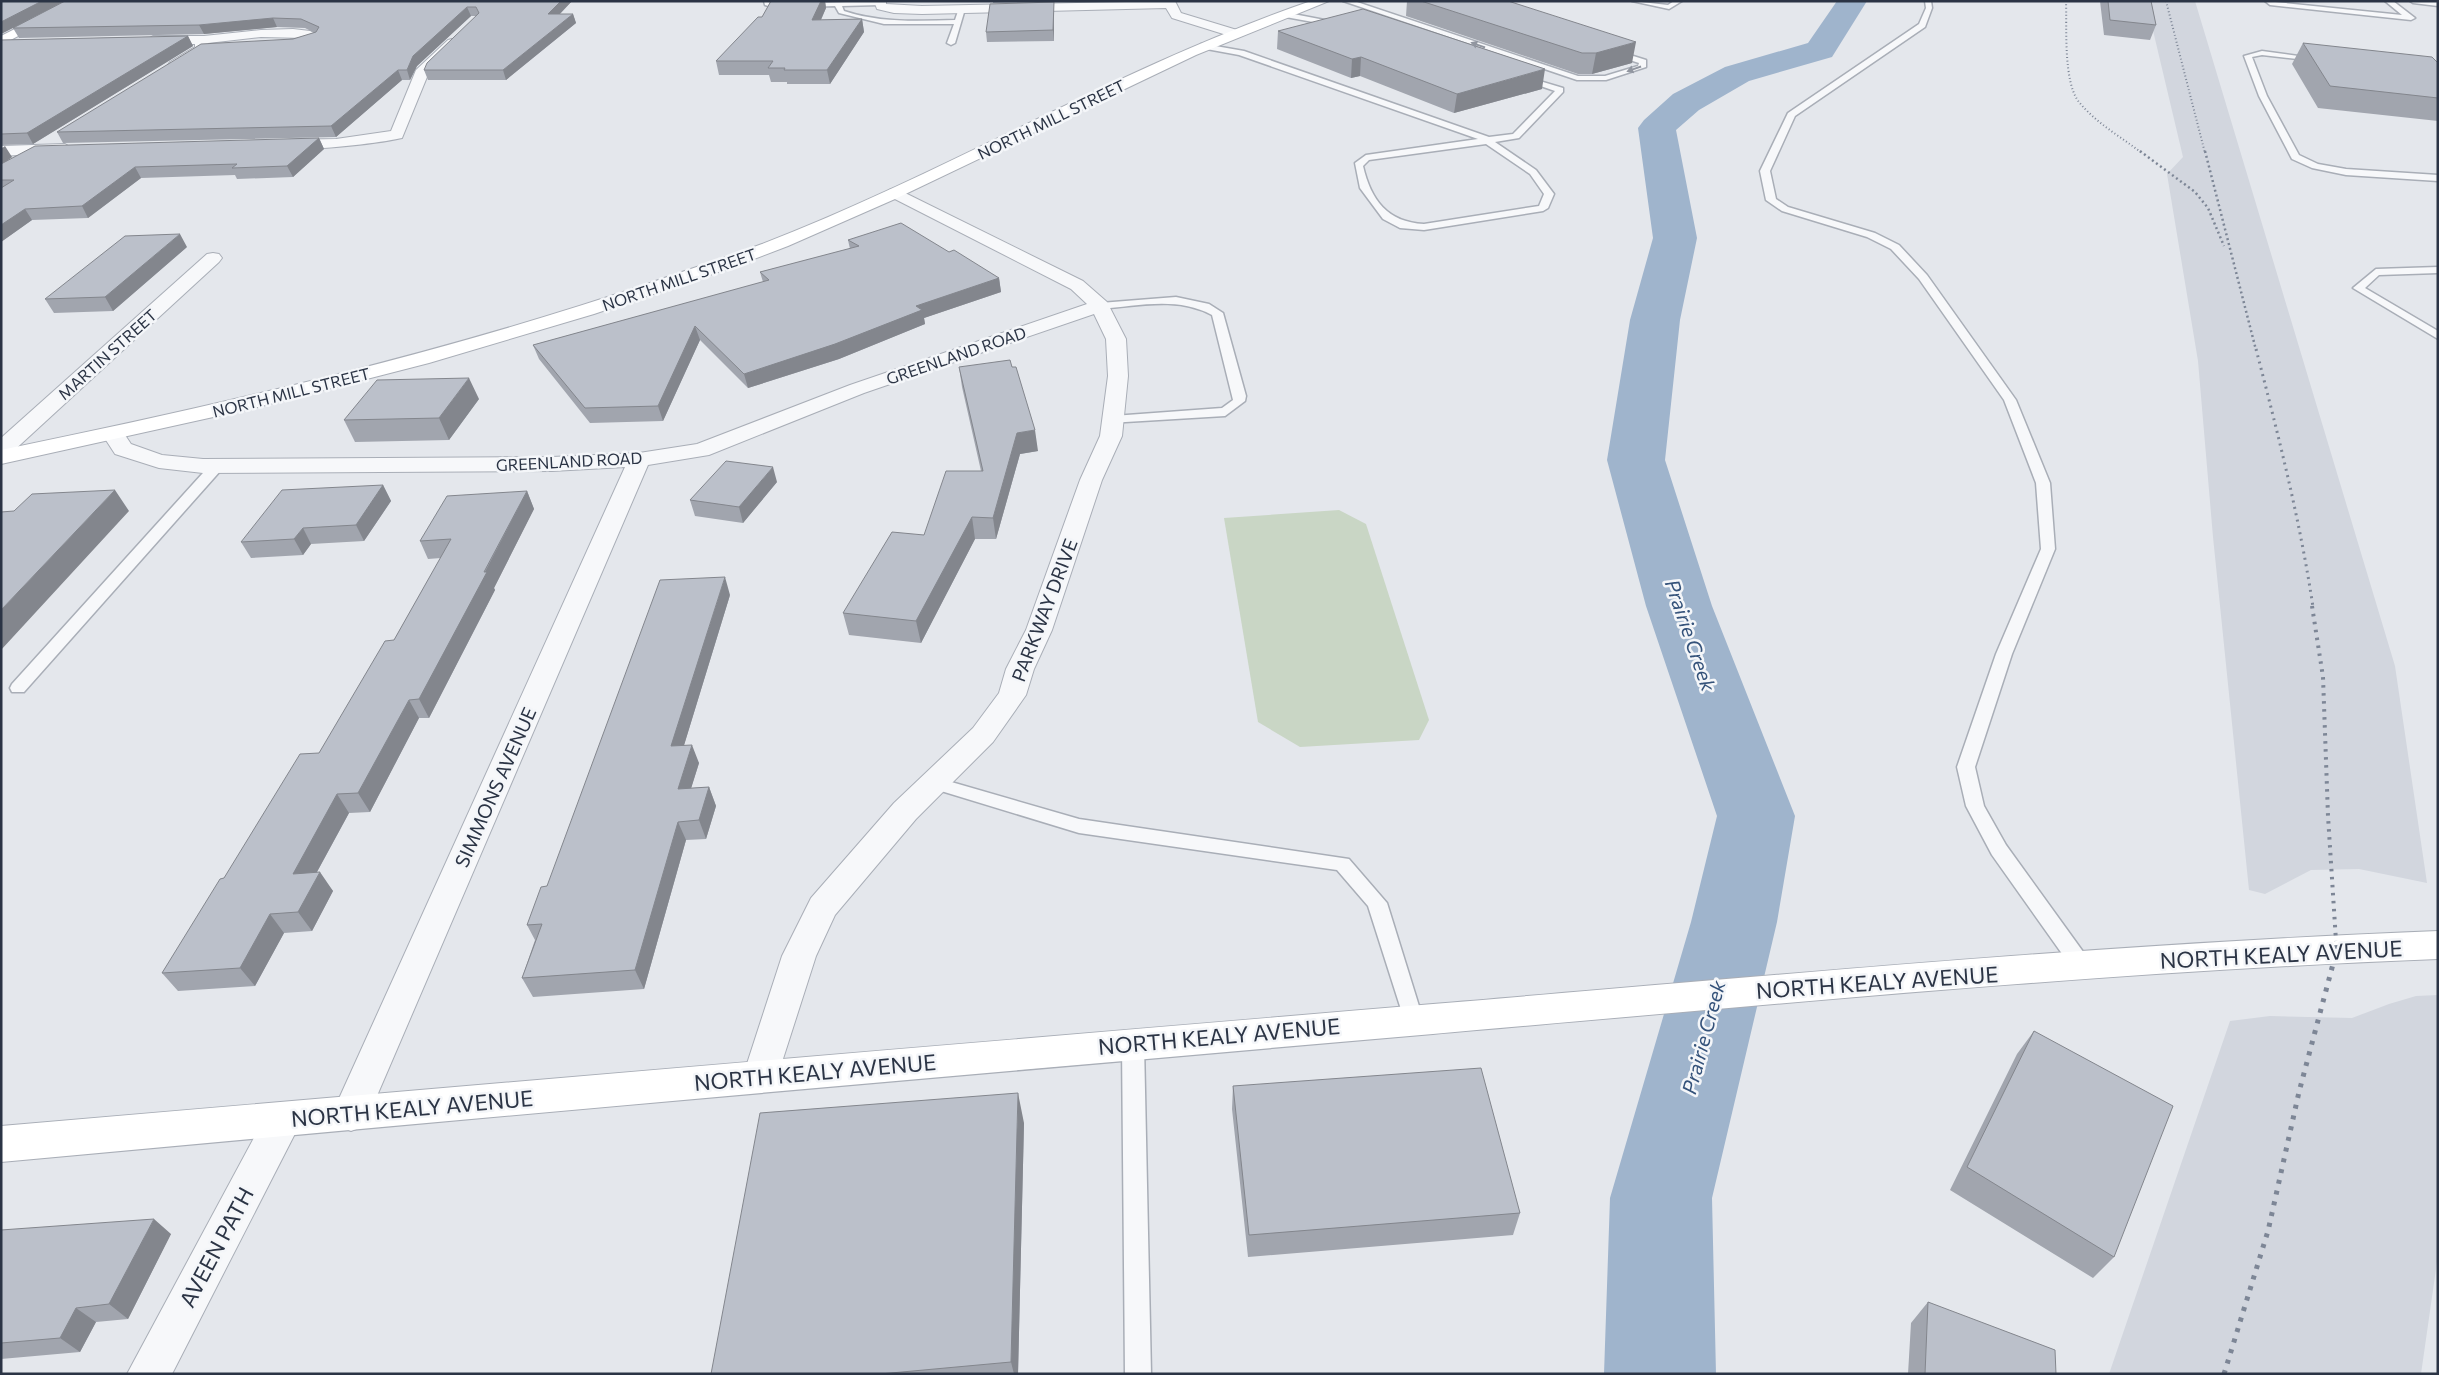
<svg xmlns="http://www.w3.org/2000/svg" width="2439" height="1375" viewBox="0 0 2439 1375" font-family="Commissioner,sans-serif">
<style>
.built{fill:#d2d6de}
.green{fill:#c9d6c5}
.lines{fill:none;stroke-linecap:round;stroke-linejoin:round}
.river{fill:#9fb4cc;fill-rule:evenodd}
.lane-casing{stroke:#a9aeb7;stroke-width:3}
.street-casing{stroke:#a9aeb7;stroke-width:2}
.secondary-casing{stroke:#a9aeb7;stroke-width:2}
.lane{fill:#f7f8fa;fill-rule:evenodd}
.street{fill:#f7f8fa;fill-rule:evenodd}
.secondary{fill:#fff;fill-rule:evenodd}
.rail-far4{stroke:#7d8696;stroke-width:2;stroke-dasharray:1 2.5;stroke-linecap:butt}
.rail-far3{stroke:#7d8696;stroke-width:2.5;stroke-dasharray:2 3;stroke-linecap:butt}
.rail-far2{stroke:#7d8696;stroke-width:3;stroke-dasharray:2 4.5;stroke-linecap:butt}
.rail-far1{stroke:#7d8696;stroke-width:4;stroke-dasharray:2.5 5.5;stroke-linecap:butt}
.rail{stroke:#7d8696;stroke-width:5;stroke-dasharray:4 7;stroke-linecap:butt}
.wall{fill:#a1a5ae}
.shaded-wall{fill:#83868d}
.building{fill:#bbc0ca;stroke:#83868d}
.oneway{fill:#9196a0}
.labels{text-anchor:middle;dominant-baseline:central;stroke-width:5;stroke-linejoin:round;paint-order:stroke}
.far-street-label{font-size:16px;fill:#2b3445;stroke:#f4f6f9}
.street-label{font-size:19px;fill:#2b3445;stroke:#f4f6f9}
.water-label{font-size:20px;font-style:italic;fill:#34527a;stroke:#f4f6f9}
.near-street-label{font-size:22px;fill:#2b3445;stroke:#f4f6f9}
</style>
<rect width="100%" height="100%" fill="#e4e7ec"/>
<!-- built -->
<path class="built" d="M2146,1H2195L2395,666L2427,883L2359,869L2311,870L2265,894L2249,890L2213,537L2198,361L2167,174L2183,157Z
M2438,995V1255L2421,1374H2109L2230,1021L2270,1016L2352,1018L2389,1004L2416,996Z"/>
<!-- green -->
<path class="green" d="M1339,510L1366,524L1429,720L1419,740L1300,747L1258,722L1224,518Z"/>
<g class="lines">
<!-- river -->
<path class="river" d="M1837,1H1867L1832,57L1749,81L1699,110L1676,130L1697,238L1680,320L1665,460L1712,606L1795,816L1777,922L1712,1198L1716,1374H1604L1610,1198L1691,922L1717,816L1646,606L1607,460L1630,320L1653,238L1638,128L1644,120L1673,94L1725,67L1808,43Z"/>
<!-- lane casing -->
<g class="lane-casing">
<path id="lane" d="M764,1L776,4L881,1L883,3L880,5L842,6L844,11C880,23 917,21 955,20L959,8L965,9L955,43L951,45L947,43L954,24H884L839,13L835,6L776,8L765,5Z
M1343,1H1354L1578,76H1605L1638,66L1639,63L1608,53V49H1611L1646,60V67L1606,80H1577Z
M1632,1L1668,5L1674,1H1682L1669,9Z
M1925,1H1931L1932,8L1925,27L1795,116L1770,171L1776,199L1788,207L1875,233L1899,245L1927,275L2016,400L2050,483L2055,549L2012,654L1975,767L1984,806L2006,845L2089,960L2092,966L2089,972L2082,974L2075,972L1992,855L1966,806L1957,767L1996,654L2041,549L2036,483L2004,400L1919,279L1891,249L1867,237L1782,211L1766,200L1760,171L1788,113L1919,24L1926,8Z
M2265,1L2402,15L2385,1H2393L2415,18L2411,20L2270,5Z
M2410,1L2438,2V6L2413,3Z
M1283,12L1335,22L1339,24L1335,26L1280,16Z
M1204,44L1244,51L1489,137L1513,134L1555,91L1520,79V75L1563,88V92L1519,138L1495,142L1536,170L1554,194L1548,208L1543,211L1424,230L1400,228L1383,219L1360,188L1355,163L1366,155L1478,139L1239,55L1201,48V44ZM1486,144L1530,174L1544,194L1539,206L1424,224C1387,222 1371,200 1363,166L1369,160Z
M2262,51L2320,59L2316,61L2262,55L2252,57L2267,96L2299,155L2318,164L2346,169L2438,175V181L2346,175L2312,168L2292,159L2259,96L2244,56Z
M2438,267V273L2379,275L2365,288L2438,331V339L2353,288L2376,269Z
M1176,297L1209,304L1223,313L1246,396L1245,401L1225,416L1109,423L1107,420L1109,417L1113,416L1222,408L1233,400L1212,315C1178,296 1137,306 1100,309L1094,306L1100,303Z
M217,462L222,463L224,466L222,469L24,692H12L10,688L12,684L212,463Z
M934,777L1079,819L1349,859L1387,903L1423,1019L1420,1025L1413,1028L1406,1025L1368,906L1337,870L1079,833L928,787L925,783L928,779Z
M1133,1035L1140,1038L1144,1044L1151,1374H1125L1122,1044L1126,1038Z"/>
</g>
<!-- street casing -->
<g class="street-casing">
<path id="street" d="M874,1H886V4L922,6L1175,1L1181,13L1237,30L1239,33L1233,37L1172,18L1166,8L922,14L894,13L877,9Z
M293,29L310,31L321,37L313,44L285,48L281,47L279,44L281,41L305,38L261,37L208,43L207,51L175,69L170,68L168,65L170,62L195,47V44H153L147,40L153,36H204L261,30Z
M452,39L458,43L429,72L402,138C385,142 286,156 278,144L285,140L336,139L391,131L416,70L448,40Z
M65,144L73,149L70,152L1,156V146Z
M895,188L1083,281L1107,302L1126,339L1128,376L1122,436L1102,480L1052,630L1034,669L1026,695L993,742L916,819L835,915L816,956L774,1087L761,1092L748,1087L743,1076L782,956L811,898L894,803L973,728L999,693L1006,669L1026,630L1080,480L1100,436L1108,376L1106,339L1094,314L864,393L709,455L648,465L364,1126L351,1131L338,1126L332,1114L625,467L552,471L203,473L159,468L115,454L102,434L105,429L113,428L121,429L131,444L162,455L203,459L552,457L639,453L697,444L850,385L1087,304L1071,289L889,196L887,193L889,190Z
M213,253L219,254L222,258L219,262L9,455L1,457V438L207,254Z
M283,1103L296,1108L302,1120L172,1374H127L270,1108Z"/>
</g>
<!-- secondary casing -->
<g class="secondary-casing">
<path id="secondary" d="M70,1H85L1,45V36Z
M1311,1H1329L1196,55L895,199L788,246L733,267L594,314L429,363L254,408L1,464V450C220,405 437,355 650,283C687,270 725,258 762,244C949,172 1121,66 1311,1Z
M2438,931V959C2102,972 1767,1005 1433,1034C956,1075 478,1118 1,1162V1126C478,1085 956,1044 1433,1004C1768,976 2102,944 2438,931Z"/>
</g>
<!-- lane -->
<use href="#lane" class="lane"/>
<!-- street -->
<use href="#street" class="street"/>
<!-- secondary -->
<use href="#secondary" class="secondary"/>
<!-- rail-far4 -->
<path class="rail-far4" d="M2066,1C2067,27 2063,82 2079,102C2096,123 2121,137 2142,153
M2166,1L2205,153"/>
<!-- rail-far3 -->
<path class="rail-far3" d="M2140,151L2195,192L2208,208L2224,246
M2205,151L2256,350"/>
<!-- rail-far2 -->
<path class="rail-far2" d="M2256,349C2278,434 2300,520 2313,607"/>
<!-- rail-far1 -->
<path class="rail-far1" d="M2312,606L2323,677L2328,816L2336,941"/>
<!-- rail -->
<path class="rail" d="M2224,1374L2268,1231L2299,1092L2337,949L2336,940"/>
</g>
<!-- wall -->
<path class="wall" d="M1,1H572L560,14H573L576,23L506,80H428L424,70L476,16H471L417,66L410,80H402L336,137L63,143L57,132L293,39L315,33L305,28L277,27L204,34L19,38L13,28L59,5L1,34Z
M771,1H825L826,8L821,20L862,19L864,32L830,84H787V82H771L769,75H719L716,61L762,17Z
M993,1H1055V2L993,3Z
M1407,1H1508L1632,63L1592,74H1578L1406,16Z
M2100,1H2151L2156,25L2150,40L2104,35Z
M1054,13V41L987,42L986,32Z
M1278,31L1542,89L1454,113L1360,76L1351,78L1277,49Z
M188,36L193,46L33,144L1,145V40Z
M2303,43L2438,63V121L2318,108L2292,64Z
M319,138L324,149L293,177L237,179L235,175L141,178L88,218L32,220L1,242V146L12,157L7,161Z
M848,240L949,252L999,278L1001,292L924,318L925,324L839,359L748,388L700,340L663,421L590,423L539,359L533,345L763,282L760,272L850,249Z
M187,247L113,311L54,313L45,299Z
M959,367L1038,451L1020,454L996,539H975L921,643L849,635L843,613L924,535L981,471L962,387Z
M479,399L449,440L355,442L344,420Z
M777,482L743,523L695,516L690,500Z
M383,485L391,501L364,541L311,544L303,555L251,558L241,542Z
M527,491L534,509L494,588L495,590L429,718H419L370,812L349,813L317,872L333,891L312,931L284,933L255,986L178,991L162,973L224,878L319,753L394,640L441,558L428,559L420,541Z
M730,595L684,745L699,763L691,788L709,787L716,806L706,839L686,840L644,989L533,997L522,978L535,940L527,925L547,886Z
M2034,1031L2114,1257L2093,1278L1950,1190L2017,1054Z
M1233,1086L1520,1213L1513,1235L1248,1257L1232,1109Z
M1024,1123L1018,1374H711Z
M1,1230L171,1234L128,1319L96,1322L80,1352L1,1359Z
M1928,1302L2056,1374H1908L1911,1323Z"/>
<!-- shaded-wall -->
<path class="shaded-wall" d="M42,1H65L1,34V22Z
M561,1H572L551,23L548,14Z
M821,1H825L826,8L815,33L812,20Z
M1054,2V41L1053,30Z
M467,7L471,16L417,66L410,80L407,70L413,56Z
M573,14L576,23L506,80L503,70Z
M273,18L277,27L204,34L199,25Z
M862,19L864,32L830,84L827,70Z
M188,36L193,46L33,144L27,133Z
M1636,42L1632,63L1592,74L1596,53Z
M1361,57L1360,76L1351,78L1352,59Z
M1545,69L1542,89L1454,113L1457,94Z
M398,70L402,80L336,137L331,126Z
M319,138L324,149L293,177L287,166Z
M5,146L12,157L1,165V149Z
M135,167L141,178L88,218L82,206Z
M25,209L32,220L1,242V225Z
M180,234L187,247L113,311L105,297Z
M999,278L1001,292L924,318L925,324L839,359L748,388L744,374L916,306Z
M695,326L700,340L663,421L658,406Z
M469,378L479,399L449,440L439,418Z
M1035,430L1038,451L1020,454L996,539L993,518L1017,433Z
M773,467L777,482L743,523L739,507Z
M383,485L391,501L364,541L356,525Z
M115,490L129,511L1,650V610Z
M527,491L534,509L494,588L495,590L429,718L419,699Z
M972,517L975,539L921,643L916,621Z
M303,528L311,544L303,555L294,539Z
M725,577L730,595L678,765L671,746Z
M409,700L419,718L370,812L358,793Z
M692,745L699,763L685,808L678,789Z
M709,787L716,806L706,839L699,820Z
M337,794L349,813L306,892L293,874Z
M678,822L686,840L644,989L635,970Z
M320,872L333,891L312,931L298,912Z
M270,914L284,933L255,986L240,968Z
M1018,1093L1024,1123L1018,1374H1014L1011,1362Z
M154,1219L171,1234L128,1319L109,1304Z
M76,1308L96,1322L80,1352L60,1338Z"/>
<!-- building -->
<path class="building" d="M1,1H42L1,22Z
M65,1H561L548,14H573L503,70H424L427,63L479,13L476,7H467L413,56L407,70H398L331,126L57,132L201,44L293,39L316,32L319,27L301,19L273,18L199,25L13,28Z
M771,1H821L812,20L862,19L827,70H784L785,68H768L773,61H716L758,17H762Z
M1421,1H1508L1636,42L1596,53H1582Z
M2108,1H2151L2156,25L2110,20Z
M1054,2L1053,30L986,32L990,4Z
M1363,9L1545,69L1457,94L1361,57L1352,59L1278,31Z
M188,36L27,133L1,134V40Z
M2303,43L2432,57L2438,63V98L2330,86Z
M319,138L287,166L232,168L237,164L135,167L82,206L25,209L1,225V188L14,180H1V164L35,146Z
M901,223L949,252L954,250L999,278L916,306L922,310L835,344L744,374L695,326L658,406L585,408L533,345L769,280L760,272L859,246L848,240Z
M180,234L105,297L45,299L125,236Z
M1010,360L1012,367H1016L1035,430L1017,433L993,518L972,517L916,621L843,613L892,532L924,535L946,471H983L959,367Z
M469,378L439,418L344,420L377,380Z
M726,461L773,467L739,507L690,500Z
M383,485L356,525L303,528L294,539L241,542L282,490Z
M115,490L1,610V512L14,511L32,494Z
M527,491L484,572H487L419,699L409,700L358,793L337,794L293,874L320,872L298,912L270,914L240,968L162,973L220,879L224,878L300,754L319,753L385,641L394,640L451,539L420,541L447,496Z
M725,577L671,746L692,745L678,789L709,787L699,820L678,822L635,970L522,978L542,924L527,925L541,887L547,886L660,580Z
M2034,1031L2173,1106L2114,1257L1967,1167Z
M1481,1068L1520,1213L1249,1235L1233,1086Z
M1018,1093L1011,1362L880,1374H711L760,1113Z
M154,1219L109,1304L76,1308L60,1338L1,1343V1230Z
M1928,1302L2055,1350L2056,1374H1925Z"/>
<!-- one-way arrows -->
<defs><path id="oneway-solid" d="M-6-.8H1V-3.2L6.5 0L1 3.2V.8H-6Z" transform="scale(1.25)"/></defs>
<g class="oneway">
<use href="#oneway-solid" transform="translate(1478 45) rotate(-161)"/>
<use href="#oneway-solid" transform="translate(1634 69) rotate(161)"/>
</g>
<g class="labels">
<!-- far-street labels -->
<g class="far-street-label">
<text transform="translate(1051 119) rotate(-26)">NORTH MILL STREET</text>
<text transform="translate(679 279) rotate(-19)">NORTH MILL STREET</text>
<text transform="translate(107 354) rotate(-42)">MARTIN STREET</text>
<text transform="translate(956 355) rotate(-19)">GREENLAND ROAD</text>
<text transform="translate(291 392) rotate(-14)">NORTH MILL STREET</text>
<text transform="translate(569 461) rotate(-3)">GREENLAND ROAD</text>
</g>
<!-- street labels -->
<g class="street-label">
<text transform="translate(1044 610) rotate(-69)">PARKWAY DRIVE</text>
<text transform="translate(495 787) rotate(-66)">SIMMONS AVENUE</text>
</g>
<!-- water labels -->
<g class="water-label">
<text transform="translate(1691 635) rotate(71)">Prairie Creek</text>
<text transform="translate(1703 1037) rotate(-75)">Prairie Creek</text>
</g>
<!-- near-street labels -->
<g class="near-street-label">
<text transform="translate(2281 954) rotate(-3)">NORTH KEALY AVENUE</text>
<text transform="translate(1877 982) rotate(-4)">NORTH KEALY AVENUE</text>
<text transform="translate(1219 1036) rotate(-5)">NORTH KEALY AVENUE</text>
<text transform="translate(815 1072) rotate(-5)">NORTH KEALY AVENUE</text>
<text transform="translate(412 1108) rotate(-5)">NORTH KEALY AVENUE</text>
<text transform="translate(216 1247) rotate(-62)">AVEEN PATH</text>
</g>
</g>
<!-- border -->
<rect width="2439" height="1375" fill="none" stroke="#2b3445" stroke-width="5"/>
</svg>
